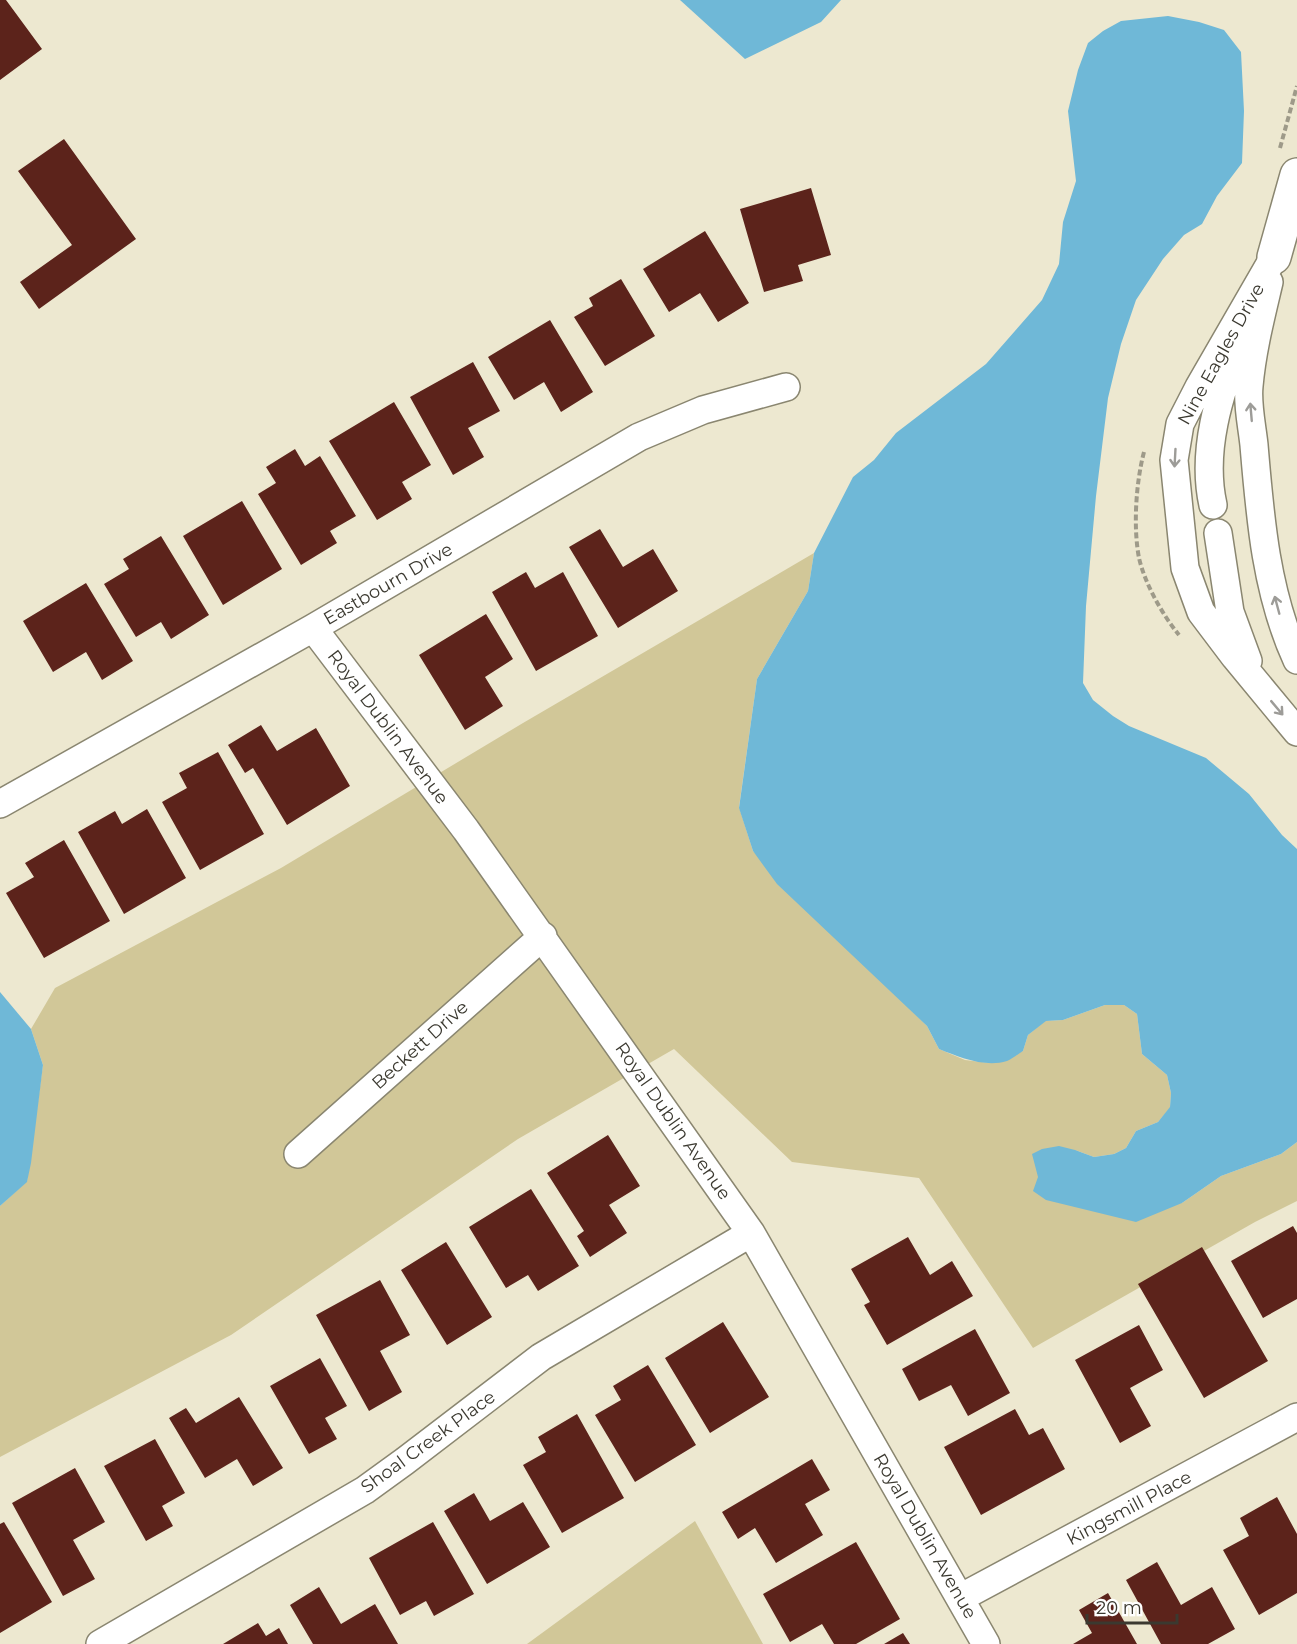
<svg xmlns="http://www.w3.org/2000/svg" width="1297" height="1644" viewBox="0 0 1297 1644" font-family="Montserrat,sans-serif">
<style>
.green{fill:#d1c798}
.water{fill:#6fb8d7}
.building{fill:#5c231b}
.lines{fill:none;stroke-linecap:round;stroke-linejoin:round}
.street-casing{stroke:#8a8670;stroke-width:30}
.secondary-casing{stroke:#8a8670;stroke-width:36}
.path{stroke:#9e9a89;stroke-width:4;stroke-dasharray:6 3;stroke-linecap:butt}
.street{stroke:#fff;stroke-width:27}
.secondary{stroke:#fff;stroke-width:33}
.oneway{stroke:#9d9c98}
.labels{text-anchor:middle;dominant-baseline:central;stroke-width:6;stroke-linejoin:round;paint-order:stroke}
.street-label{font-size:18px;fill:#3b3930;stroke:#fff}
</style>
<rect width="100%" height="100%" fill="#ede8d0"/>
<!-- green -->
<path class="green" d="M814,553L808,591L757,679L739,807L753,851L927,1026L939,1049L965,1060L990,1063L1023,1051L1028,1035L1045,1021L1063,1020L1105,1005H1124L1137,1014L1142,1054L1167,1075L1171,1093L1170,1108L1158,1122L1136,1131L1126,1148L1114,1154L1094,1157L1075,1150L1182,1203L1221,1176L1281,1154L1297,1142V1201L1255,1222L1033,1348L919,1178L792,1162L674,1049L518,1139L231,1335L0,1457V1206L27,1181L43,1065L31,1029L55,988L281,868L523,723Z
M695,1521L763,1644H527Z"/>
<!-- water -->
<path class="water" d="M680,0H841L821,22L745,59Z
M1168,16L1199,22L1224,30L1241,52L1244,111L1242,163L1217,196L1202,224L1184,235L1163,259L1136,300L1121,344L1108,398L1096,496L1086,606L1083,683L1093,700L1113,716L1129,726L1206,758L1249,794L1282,835L1297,849V1142L1281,1154L1221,1176L1182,1203L1136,1222L1046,1200L1033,1191L1038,1177L1032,1154L1042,1149L1059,1146L1075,1150L1094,1157L1114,1154L1126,1148L1136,1131L1158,1122L1170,1107L1171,1093L1167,1075L1142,1054L1137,1014L1124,1005H1105L1063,1020L1046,1021L1028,1035L1023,1051C1018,1054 1012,1059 1007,1061C985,1068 959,1057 939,1049L927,1026L777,884L753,851L739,808L757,679L808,591L814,553L853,477L874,460L896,433L986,364L1042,300L1059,264L1063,222L1076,181L1068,111L1078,70L1088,43L1103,31L1121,21Z
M0,992L31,1029L43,1065L31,1163L27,1182L0,1206Z"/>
<!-- building -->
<path class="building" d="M0,0H6L42,49L0,80Z
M64,139L136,239L39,309L20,282L72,245L18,171Z
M811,188L831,255L798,265L803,281L764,292L740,209Z
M705,231L749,303L718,322L700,293L669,312L643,269Z
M621,279L655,336L605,366L574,317L593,306L589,298Z
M550,320L593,392L561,412L544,382L514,400L488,357Z
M473,362L500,411L468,428L484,457L453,475L410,397Z
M394,402L431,465L402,482L412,499L377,520L329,441Z
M295,449L305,466L320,456L356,516L330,531L337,543L301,565L258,494L276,483L266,467Z
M242,501L282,569L223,605L183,536Z
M600,529L623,567L653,549L678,591L618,628L569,547Z
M161,536L209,615L171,639L161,622L136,637L104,584L129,569L123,559Z
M526,572L535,588L563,572L598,636L536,671L492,592Z
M86,583L133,661L102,680L86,652L53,672L23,621Z
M486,614L513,659L485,677L503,706L465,730L419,655Z
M261,725L277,751L316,728L350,786L287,825L253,768L245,773L228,745Z
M218,752L264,834L200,870L162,802L187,788L179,773Z
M147,809L186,878L124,914L78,832L115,811L122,824Z
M64,840L110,921L44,958L6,893L34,877L25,863Z
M608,1135L640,1186L609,1205L627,1233L590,1257L577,1236L584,1231L547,1173Z
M531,1189L579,1266L538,1291L528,1275L506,1288L469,1227Z
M1293,1226L1297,1233V1299L1263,1318L1231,1261Z
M908,1237L930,1275L952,1261L973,1296L887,1345L864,1305L870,1302L851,1269Z
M446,1242L492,1317L447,1345L401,1270Z
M1202,1247L1268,1361L1204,1398L1138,1284Z
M380,1280L410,1335L380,1351L402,1392L369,1411L316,1315Z
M723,1322L769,1397L710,1433L665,1358Z
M1139,1325L1163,1370L1130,1388L1151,1426L1120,1443L1075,1360Z
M975,1329L1010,1393L968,1416L951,1385L919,1401L902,1369Z
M320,1358L347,1406L325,1418L337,1439L309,1454L270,1386Z
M648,1365L696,1445L635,1482L595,1415L621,1400L613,1386Z
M239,1397L283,1468L253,1486L237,1459L205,1478L169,1418L186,1408L196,1423Z
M1015,1409L1029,1435L1043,1428L1065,1469L981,1515L944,1447Z
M577,1414L624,1498L562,1533L523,1465L546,1452L538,1437Z
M155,1439L185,1493L162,1506L173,1526L146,1541L104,1466Z
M812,1459L830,1490L805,1504L823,1535L776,1563L755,1528L738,1539L722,1512Z
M75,1468L105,1522L73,1540L95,1579L63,1596L12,1503Z
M474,1493L490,1521L523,1502L550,1547L487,1584L444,1511Z
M1277,1497L1297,1534V1593L1259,1615L1223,1550L1249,1536L1240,1518Z
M4,1522L52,1602L0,1633V1524Z
M433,1522L474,1594L434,1616L426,1601L400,1615L369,1558Z
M856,1542L900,1619L856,1644H834L822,1624L790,1642L763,1594Z
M1157,1562L1181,1605L1212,1587L1235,1629L1208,1644H1161L1126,1580Z
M319,1587L341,1624L375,1604L398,1644H313L290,1605Z
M1108,1593L1137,1644H1073L1092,1633L1079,1610Z
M258,1623L266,1636L279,1628L288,1644H223Z
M903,1633L910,1644H884Z"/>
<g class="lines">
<!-- street casing -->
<g class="street-casing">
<path id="street" d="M1274,257L1199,387L1180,424L1174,460L1185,568L1201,612L1235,657L1297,732
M1269,282C1261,316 1252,351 1249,386C1247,404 1252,426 1254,445C1260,517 1266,593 1297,660
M1213,505C1201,451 1219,394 1239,344
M1218,533L1230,612L1248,661
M313,628L466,830L751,1233L986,1644
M0,804L313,628L639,437L703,410L786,387
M298,1154L543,936
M960,1598L1297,1417
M100,1644L365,1490L405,1461L541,1357L751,1233"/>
</g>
<!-- secondary casing -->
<g class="secondary-casing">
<path id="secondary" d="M1274,257L1297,175"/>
</g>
<!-- path -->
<path class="path" d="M1280,148L1297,86
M1144,452C1136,482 1133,527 1139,558C1145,584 1162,614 1179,635"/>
<!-- street -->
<use href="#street" class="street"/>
<!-- secondary -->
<use href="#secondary" class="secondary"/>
</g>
<!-- one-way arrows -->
<defs><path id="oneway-shaft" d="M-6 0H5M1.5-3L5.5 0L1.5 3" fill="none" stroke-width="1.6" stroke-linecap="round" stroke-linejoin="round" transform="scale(1.5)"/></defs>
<g class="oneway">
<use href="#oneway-shaft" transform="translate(1251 412) rotate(-95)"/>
<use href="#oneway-shaft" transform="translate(1175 458) rotate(93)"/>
<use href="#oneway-shaft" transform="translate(1277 605) rotate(-105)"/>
<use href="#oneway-shaft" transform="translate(1277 708) rotate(50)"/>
</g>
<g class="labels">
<!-- street labels -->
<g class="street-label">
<text transform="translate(1221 354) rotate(-61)">Nine Eagles Drive</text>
<text transform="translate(388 584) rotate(-30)">Eastbourn Drive</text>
<text transform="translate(388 727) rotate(53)">Royal Dublin Avenue</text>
<text transform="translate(420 1045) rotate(-42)">Beckett Drive</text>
<text transform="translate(673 1121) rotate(55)">Royal Dublin Avenue</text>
<text transform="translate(428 1442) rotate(-36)">Shoal Creek Place</text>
<text transform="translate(1129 1508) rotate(-28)">Kingsmill Place</text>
<text transform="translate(925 1536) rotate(60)">Royal Dublin Avenue</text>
</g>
</g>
<!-- scale -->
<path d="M1087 1614v9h90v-9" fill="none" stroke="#3b3930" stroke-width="3"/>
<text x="1096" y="1614" font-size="18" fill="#3b3930" stroke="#ffffff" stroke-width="4.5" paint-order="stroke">20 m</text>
</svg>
